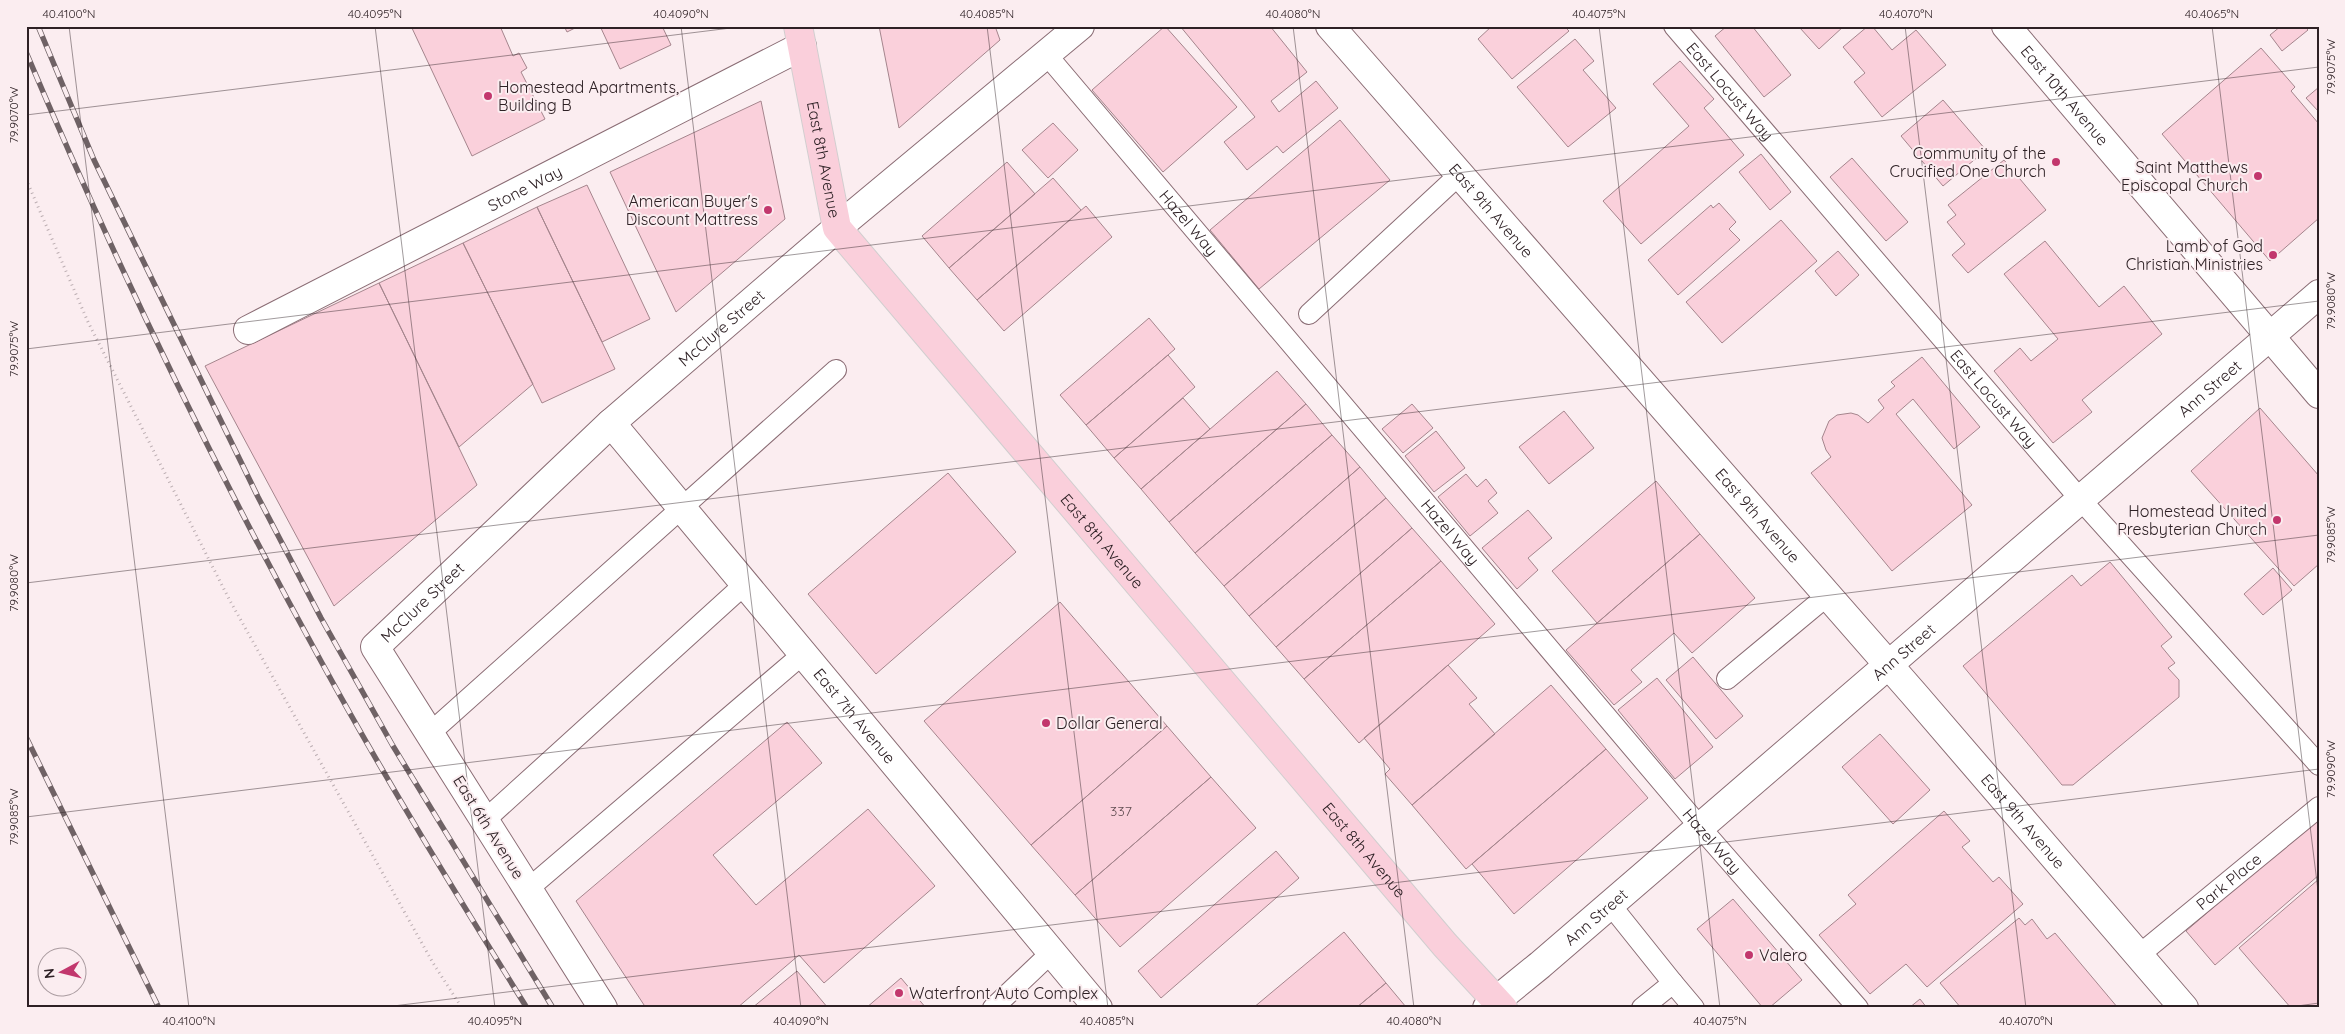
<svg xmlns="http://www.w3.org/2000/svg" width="2345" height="1034" viewBox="0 0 2345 1034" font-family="Quicksand,sans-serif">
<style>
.building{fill:#fad0db;stroke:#a5858d}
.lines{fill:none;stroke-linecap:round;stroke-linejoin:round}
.service-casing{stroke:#8a6c74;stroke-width:22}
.minor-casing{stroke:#8a6c74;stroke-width:30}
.primary-casing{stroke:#d1cecf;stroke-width:30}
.path{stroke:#bcaeb2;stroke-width:3;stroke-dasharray:1 4;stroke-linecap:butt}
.service{stroke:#fff;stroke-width:20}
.minor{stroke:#fff;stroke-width:28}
.primary{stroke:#facfdb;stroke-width:28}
.rail-casing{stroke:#6f6265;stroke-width:5.5}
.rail{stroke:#fbedf0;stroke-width:4;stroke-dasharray:11;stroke-linecap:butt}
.ticks{fill:none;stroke:#2e2125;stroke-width:1;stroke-opacity:0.45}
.poi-dot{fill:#c2376d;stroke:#fbedf0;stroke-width:2}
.labels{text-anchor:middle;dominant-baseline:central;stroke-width:4;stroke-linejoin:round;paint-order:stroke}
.number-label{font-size:14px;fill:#614d52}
.poi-label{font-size:16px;fill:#2e2125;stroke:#fbedf0;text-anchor:end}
.street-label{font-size:16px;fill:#2e2125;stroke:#fbedf0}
.neatline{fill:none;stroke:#2e2125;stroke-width:2}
.ticks-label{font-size:12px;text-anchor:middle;fill:#2e2125}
</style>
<rect width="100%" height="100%" fill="#fbedf0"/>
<!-- building -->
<path class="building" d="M411,26H500L513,56L519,53L527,68L521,72L545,119L472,156Z
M564,26H579L567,32Z
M600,26H662L671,45L620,69Z
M879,26H995L1000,40L899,128Z
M1165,26L1237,107L1163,172L1092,90Z
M1180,26H1270L1307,72L1271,101L1279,112L1316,81L1338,108L1283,153L1277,146L1247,170L1224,142L1255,117Z
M1492,26H1564L1569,31L1512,79L1478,39Z
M1727,26H1752L1791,75L1764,97L1715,36Z
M1802,26H1844L1819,49L1800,28Z
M1868,26H1872L1892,50L1916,30L1946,65L1882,117L1854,82L1865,73L1843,47Z
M2281,26H2304L2308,30L2282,51L2270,35Z
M1575,39L1594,61L1583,70L1616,108L1568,147L1517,87Z
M2261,48L2295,87L2291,91L2319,124V218L2270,261L2162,134Z
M1680,61L1714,99L1704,108L1744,155L1641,244L1603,201L1689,126L1653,84Z
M2319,87V112L2306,98Z
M1943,100L1986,150L1943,186L1901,136Z
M761,101L785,219L676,312L610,172Z
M1340,120L1390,180L1259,289L1210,230Z
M1053,123L1078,150L1048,178L1022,150Z
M1761,154L1791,192L1770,210L1739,172Z
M1852,158L1908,222L1886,241L1830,177Z
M2004,160L2046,210L1968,273L1952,255L1965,244L1947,222L1956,215L1948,205Z
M1007,162L1035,194L949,268L922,236Z
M1053,178L1081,210L977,300L949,268Z
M587,185L650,319L602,342L537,207Z
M1719,203L1736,222L1729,229L1740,240L1678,295L1648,260L1711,205L1713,208Z
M1086,206L1112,237L1004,331L977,300Z
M537,207L615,369L542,403L463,243Z
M1781,220L1817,261L1722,343L1686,302Z
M2045,241L2099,307L2124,286L2162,334L2082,400L2092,412L2053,443L1994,371L2020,348L2031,361L2058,339L2004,274Z
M463,243L533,384L459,447L379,283Z
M1838,251L1859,275L1836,296L1815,271Z
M379,283L477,485L334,606L205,366Z
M1149,318L1175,349L1086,425L1060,395Z
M1168,355L1195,387L1114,458L1086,425Z
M1922,357L1980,427L1954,449L1913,399L1896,414L1972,505L1892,571L1811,473L1831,457L1826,450L1822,438L1829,421L1837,415L1851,413L1858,415L1868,423L1884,408L1878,400L1895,386L1891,382Z
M1277,371L1306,404L1169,522L1141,489Z
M1183,398L1210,429L1141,489L1114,458Z
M1306,404L1332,435L1195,553L1169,522Z
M1412,404L1433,428L1403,453L1382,429Z
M2260,408L2319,476V564L2294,586L2191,471Z
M1564,411L1594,448L1549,484L1519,447Z
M1436,431L1465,468L1434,492L1405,456Z
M1332,435L1360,467L1224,586L1195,553Z
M1360,467L1386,498L1249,616L1224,586Z
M948,473L1016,552L876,674L808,594Z
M1466,474L1477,487L1486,479L1497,493L1488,501L1498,513L1470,536L1438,497Z
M1656,481L1700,534L1597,623L1552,571Z
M1386,498L1412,528L1276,647L1249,616Z
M1528,510L1552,538L1528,558L1538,570L1517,589L1482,548Z
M1412,528L1441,561L1304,679L1276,647Z
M1700,534L1755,598L1692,653L1674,633L1631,670L1642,682L1614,705L1566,650Z
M1441,561L1495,624L1359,743L1304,679Z
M2110,562L2172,637L2161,646L2175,663L2168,668L2179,680V697L2073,785H2062L1963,666L2072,575L2081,586Z
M2273,568L2292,590L2263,615L2244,594Z
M1060,602L1167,726L1031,845L924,721Z
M1693,657L1743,716L1716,739L1666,680Z
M1448,665L1477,698L1469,704L1495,734L1412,805L1385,774L1390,769L1364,738Z
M1657,678L1713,747L1675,779L1618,710Z
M1551,685L1606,749L1466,869L1412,805Z
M787,722L822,763L713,855L756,905L868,809L935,886L824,983L799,955L737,1008H646L576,901Z
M1167,726L1211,777L1075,895L1031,845Z
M1880,734L1930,790L1893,824L1842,767Z
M1606,749L1648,798L1514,914L1472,864Z
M1211,777L1256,828L1120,947L1075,895Z
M1944,811L1970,841L1962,847L1993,882L1999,877L2023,904L1927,987L1906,964L1870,994L1819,935L1856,904L1848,895Z
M2319,816V875L2215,965L2186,931Z
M1276,851L1299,878L1161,998L1138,971Z
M2319,879V1008H2291L2239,948Z
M1733,899L1802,980L1769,1008H1763L1697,929Z
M2019,918L2025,925L2032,919L2047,939L2055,933L2118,1008H1961L1940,983Z
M1344,932L1386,983L1356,1008H1253Z
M797,971L828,1008H752Z
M901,978L926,1008H866Z
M1386,983L1406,1007L1356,1008Z
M1920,999L1927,1008H1909Z"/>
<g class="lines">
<!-- service casing -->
<g class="service-casing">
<g id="service">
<path id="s1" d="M1674,26L2080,499L2319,765"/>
<path id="s2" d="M1046,54L1699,826L1858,1008"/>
<path d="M1309,314L1460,174"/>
<path d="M1727,679L1828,595"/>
<path d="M430,733L836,370"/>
<path d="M485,820L745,584"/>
<path d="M528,889L803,654"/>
<path d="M1609,903L1673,983"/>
<path id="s3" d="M2139,955L2319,807"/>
<path d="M993,1008L1052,952"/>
<path d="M1642,1008L1673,983L1694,1008"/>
</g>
</g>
<!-- minor casing -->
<g class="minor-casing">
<g id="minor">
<path id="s4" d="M1330,26L1914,694L2184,1008"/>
<path id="s5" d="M2006,26L2319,394"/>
<path id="s6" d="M248,330L802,46"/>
<path id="s7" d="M611,423L1098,1008"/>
<path id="s8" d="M603,1008L375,647L611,423L837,228L1080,26"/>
<path id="s9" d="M1487,1008L1540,965L2319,294"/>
</g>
</g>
<!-- primary casing -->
<g class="primary-casing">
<g id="primary">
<path id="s10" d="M798,26L837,228L1445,945L1503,1008"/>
</g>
</g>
<!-- path -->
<path class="path" d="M26,179L88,322L229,599L433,963L462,1008"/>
<!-- service -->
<use href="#service" class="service"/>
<!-- minor -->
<use href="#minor" class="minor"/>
<!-- primary -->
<use href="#primary" class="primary"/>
<!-- rail casing -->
<g class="rail-casing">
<path id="rail" d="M38,26L94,160L258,497L321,618L393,746L553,1008
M26,52C114,260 213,465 322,663C386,780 456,894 527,1008
M26,737L159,1008"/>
</g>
<!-- rail -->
<use href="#rail" class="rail"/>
</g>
<!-- ticks -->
<path class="ticks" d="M69,26L189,1008M375,26L495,1008M681,26L801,1008M987,26L1108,1008M1293,26L1414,1008M1599,26L1720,1008M1905,26L2026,1008M2212,26L2319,899M26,115L747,26M26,349L2319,67M26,583L2319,301M26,817L2319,535M377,1008L2319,769M2283,1008L2319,1003"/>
<!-- markers -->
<g class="poi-dot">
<circle cx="488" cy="96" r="5"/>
<circle cx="2056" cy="162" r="5"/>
<circle cx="2258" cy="176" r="5"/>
<circle cx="768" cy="210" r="5"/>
<circle cx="2273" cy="255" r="5"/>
<circle cx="2277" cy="520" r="5"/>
<circle cx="1046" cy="723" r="5"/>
<circle cx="1749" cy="955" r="5"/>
<circle cx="899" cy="993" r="5"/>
</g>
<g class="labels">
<!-- number labels -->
<g class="number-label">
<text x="1121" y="811">337</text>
</g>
<!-- poi labels -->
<g class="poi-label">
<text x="498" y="87" text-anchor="start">Homestead Apartments,<tspan x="498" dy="18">Building B</tspan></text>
<text x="2046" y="153">Community of the<tspan x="2046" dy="18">Crucified One Church</tspan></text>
<text x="2248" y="167">Saint Matthews<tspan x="2248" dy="18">Episcopal Church</tspan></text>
<text x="758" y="201">American Buyer's<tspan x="758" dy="18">Discount Mattress</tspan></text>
<text x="2263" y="246">Lamb of God<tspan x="2263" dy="18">Christian Ministries</tspan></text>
<text x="2267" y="511">Homestead United<tspan x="2267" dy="18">Presbyterian Church</tspan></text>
<text x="1056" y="723" text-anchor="start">Dollar General</text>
<text x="1759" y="955" text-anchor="start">Valero</text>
<text x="909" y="993" text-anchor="start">Waterfront Auto Complex</text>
</g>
<!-- street labels -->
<g class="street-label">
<text stroke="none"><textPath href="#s1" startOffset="86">East Locust Way</textPath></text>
<text stroke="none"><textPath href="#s5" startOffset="91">East 10th Avenue</textPath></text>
<text stroke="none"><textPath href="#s10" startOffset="136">East 8th Avenue</textPath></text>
<text stroke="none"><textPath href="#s6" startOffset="311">Stone Way</textPath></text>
<text stroke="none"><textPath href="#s4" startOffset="245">East 9th Avenue</textPath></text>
<text stroke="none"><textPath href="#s2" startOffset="221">Hazel Way</textPath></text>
<text stroke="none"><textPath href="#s8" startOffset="898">McClure Street</textPath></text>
<text stroke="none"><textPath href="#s9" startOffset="952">Ann Street</textPath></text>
<text stroke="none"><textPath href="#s1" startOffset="491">East Locust Way</textPath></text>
<text stroke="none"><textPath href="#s4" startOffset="650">East 9th Avenue</textPath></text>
<text stroke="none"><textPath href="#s2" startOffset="626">Hazel Way</textPath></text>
<text stroke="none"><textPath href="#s10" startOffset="616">East 8th Avenue</textPath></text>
<text stroke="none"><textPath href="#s8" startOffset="492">McClure Street</textPath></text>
<text stroke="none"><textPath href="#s9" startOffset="548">Ann Street</textPath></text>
<text stroke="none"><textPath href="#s7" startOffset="381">East 7th Avenue</textPath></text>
<text stroke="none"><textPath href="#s4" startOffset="1055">East 9th Avenue</textPath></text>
<text transform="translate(489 827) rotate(58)">East 6th Avenue</text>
<text stroke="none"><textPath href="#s2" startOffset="1031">Hazel Way</textPath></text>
<text stroke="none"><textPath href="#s10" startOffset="1021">East 8th Avenue</textPath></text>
<text stroke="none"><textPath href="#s3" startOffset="116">Park Place</textPath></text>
<text stroke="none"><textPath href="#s9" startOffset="142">Ann Street</textPath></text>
</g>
</g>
<!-- border -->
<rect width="2345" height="1034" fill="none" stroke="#fbedf0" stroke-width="55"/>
<!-- north arrow -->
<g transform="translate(62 972) rotate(263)"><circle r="24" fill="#fbedf0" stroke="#a99b9f"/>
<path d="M0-4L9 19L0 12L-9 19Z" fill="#c2376d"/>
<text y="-8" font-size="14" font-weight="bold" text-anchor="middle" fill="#2e2125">N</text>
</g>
<rect x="28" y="28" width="2290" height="978" class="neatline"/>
<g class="ticks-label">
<text x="69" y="18">40.4100°N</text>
<text x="375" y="18">40.4095°N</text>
<text x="681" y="18">40.4090°N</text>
<text x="987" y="18">40.4085°N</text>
<text x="1293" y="18">40.4080°N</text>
<text x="1599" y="18">40.4075°N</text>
<text x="1906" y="18">40.4070°N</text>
<text x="2212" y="18">40.4065°N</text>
<text transform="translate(2331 67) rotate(-90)" y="4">79.9075°W</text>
<text transform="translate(14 115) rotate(-90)" y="4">79.9070°W</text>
<text transform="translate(2331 301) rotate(-90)" y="4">79.9080°W</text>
<text transform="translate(14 349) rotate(-90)" y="4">79.9075°W</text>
<text transform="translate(2331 535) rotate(-90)" y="4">79.9085°W</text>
<text transform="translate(14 583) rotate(-90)" y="4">79.9080°W</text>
<text transform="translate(2331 769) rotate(-90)" y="4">79.9090°W</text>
<text transform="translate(14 817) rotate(-90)" y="4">79.9085°W</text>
<text x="189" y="1025">40.4100°N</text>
<text x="495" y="1025">40.4095°N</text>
<text x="801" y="1025">40.4090°N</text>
<text x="1107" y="1025">40.4085°N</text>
<text x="1414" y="1025">40.4080°N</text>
<text x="1720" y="1025">40.4075°N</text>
<text x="2026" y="1025">40.4070°N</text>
</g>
</svg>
